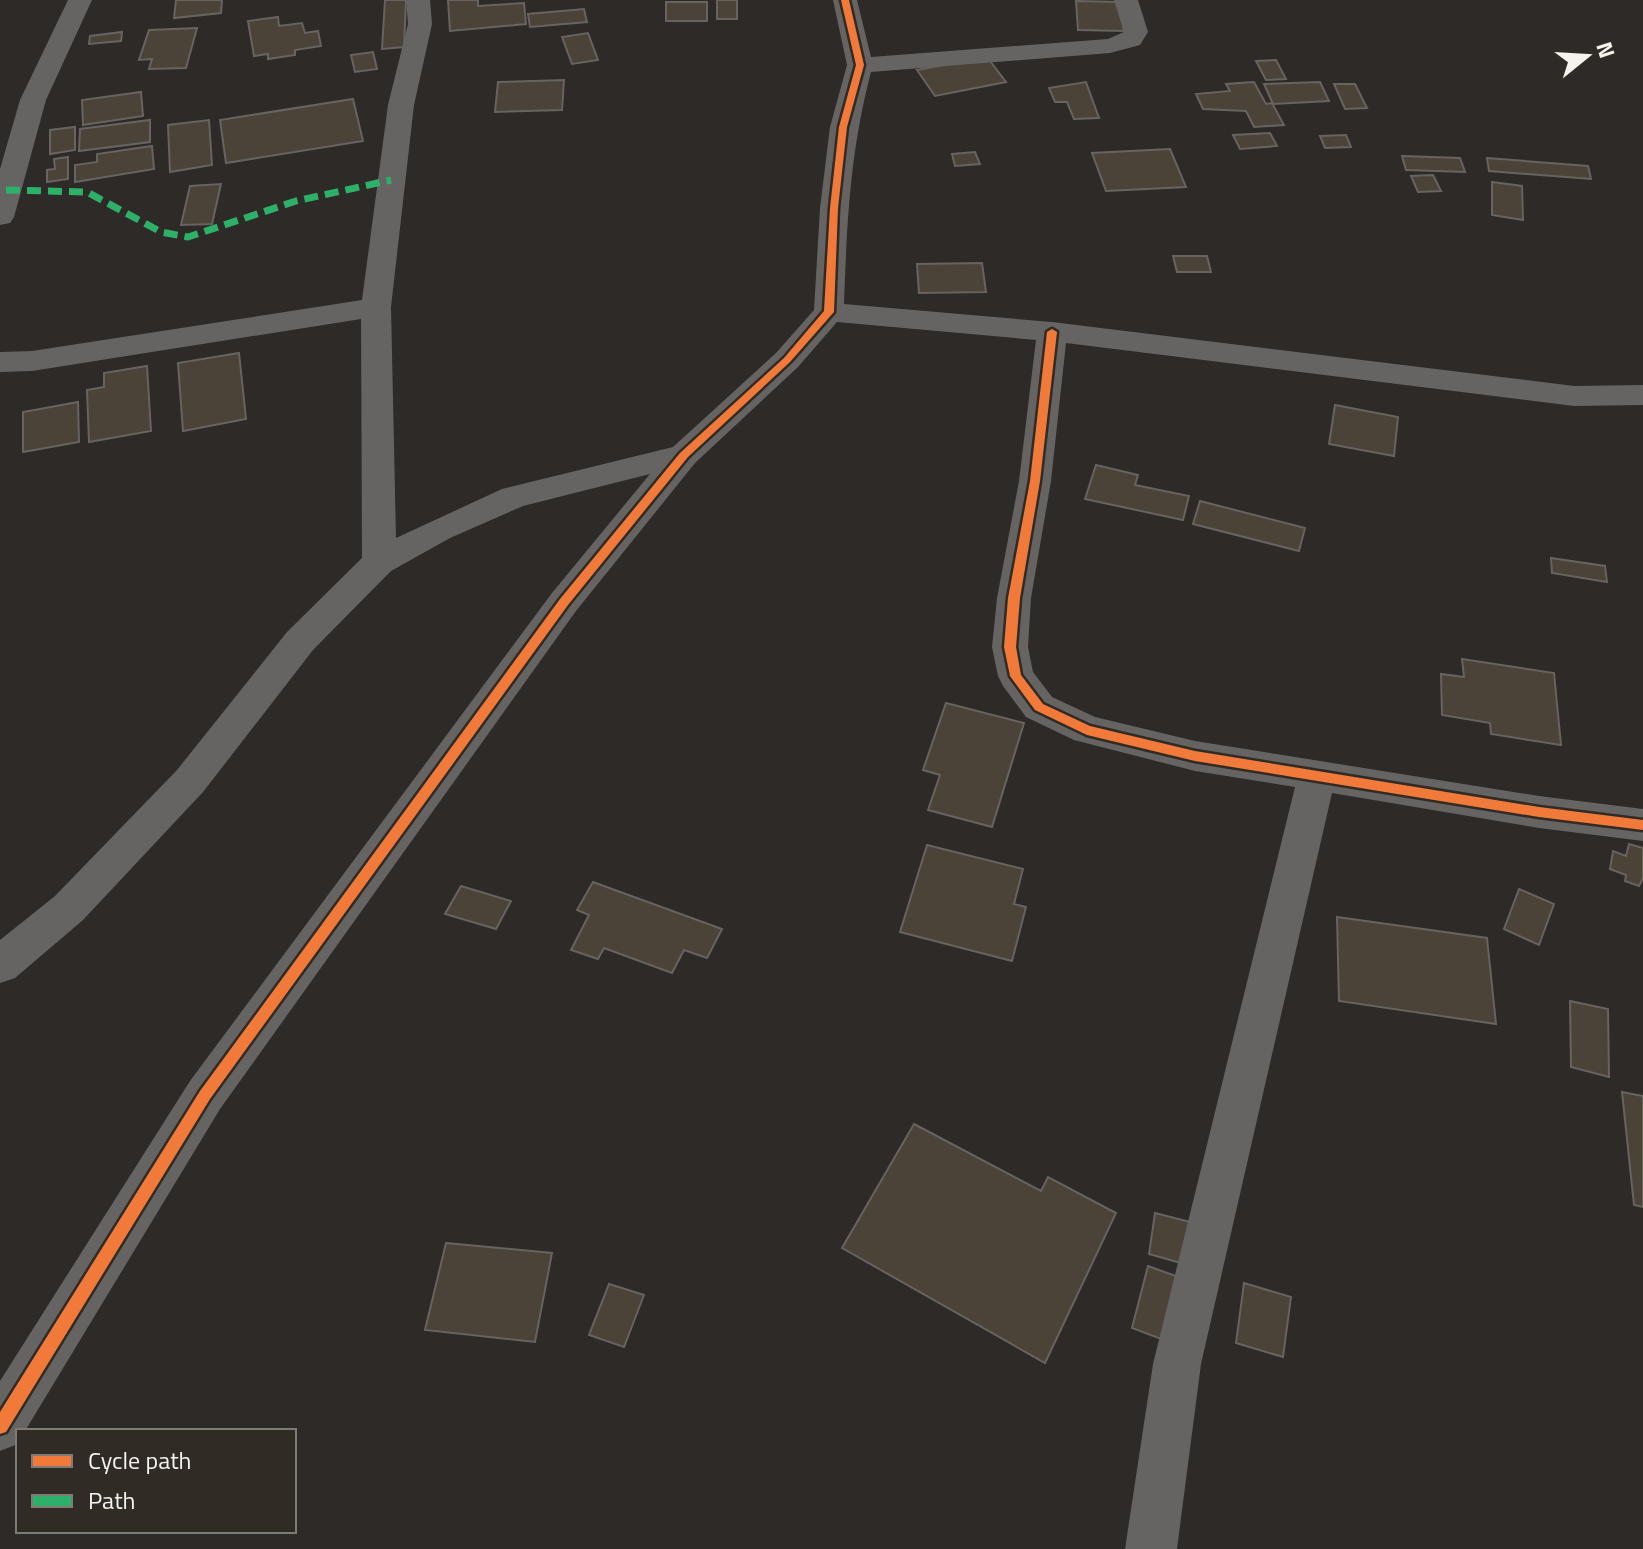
<svg xmlns="http://www.w3.org/2000/svg" width="1643" height="1549" viewBox="0 0 1643 1549" font-family="'Titillium Web',sans-serif">
<style>
.building{fill:#4b4238;stroke:#666360;stroke-width:2}
.lines{fill:none;stroke-linecap:round;stroke-linejoin:round}
.street{fill:#666463;fill-rule:evenodd}
.quiet{stroke:#2db169;stroke-width:7;stroke-dasharray:14 7;stroke-linecap:butt}
.cycleway-casing{stroke:#302b24;stroke-width:5}
.cycleway{fill:#f17a3a;fill-rule:evenodd}
</style>
<rect width="100%" height="100%" fill="#2d2a27"/>
<!-- building -->
<path class="building" d="M176,0H222L221,13L174,18Z
M385,0H406L404,47L382,49Z
M448,0H478V6L524,3L526,24L450,31Z
M717,0H737V19H717Z
M1076,1L1121,2L1124,31L1078,30Z
M666,2H707V21H666Z
M584,9L587,22L530,27L528,14Z
M278,17L279,26L302,23L305,33L318,31L321,46L295,50V55L268,59V54L254,56L248,21Z
M197,28L186,68L149,69L152,59L139,60L149,30Z
M122,32L121,41L89,44L90,36Z
M588,33L598,60L572,64L562,37Z
M373,52L377,69L355,72L351,55Z
M987,57L1006,82L935,96L917,70Z
M1276,60L1286,79L1266,80L1256,61Z
M564,80L562,110L495,112L498,82Z
M1086,82L1099,118L1074,119L1067,102H1055L1049,88Z
M1254,82L1266,104L1272,103L1284,125L1254,127L1246,111L1203,109L1196,94L1230,91L1226,84Z
M1320,82L1329,101L1273,104L1264,84Z
M1334,84H1355L1367,108L1345,109Z
M141,92L143,116L83,125L82,100Z
M353,99L363,141L226,163L220,120Z
M150,120V142L79,151L80,129Z
M209,120L212,165L170,172L168,125Z
M75,127V150L50,154V130Z
M1270,133L1277,146L1240,149L1233,135Z
M1346,135L1351,147L1325,148L1320,136Z
M152,146L154,169L75,182V165L97,162V154Z
M1170,149L1186,187L1106,191L1092,153Z
M975,152L980,164L955,166L952,154Z
M1402,156L1460,158L1465,172L1406,170Z
M68,157V179L47,182V170L55,169L54,159Z
M1487,158L1588,166L1591,179L1489,171Z
M1433,175L1441,191L1418,192L1411,176Z
M1492,182L1522,186L1523,220L1492,215Z
M221,184L212,224L181,225L190,186Z
M1173,256H1207L1211,272H1177Z
M982,263L986,292L919,293L917,264Z
M239,353L246,419L183,431L178,363Z
M147,366L151,431L89,442L87,390L104,387V373Z
M78,402L79,442L23,452V412Z
M1335,405L1398,417L1394,456L1329,444Z
M1096,465L1138,475L1135,485L1189,496L1183,520L1085,499Z
M1200,501L1305,528L1299,551L1193,524Z
M1551,558L1605,566L1607,582L1552,573Z
M1462,659L1554,673L1561,745L1491,734L1490,723L1442,715L1441,674L1464,677Z
M946,703L1024,723L992,827L928,810L940,775L923,770Z
M1629,844L1643,848V878L1639,886L1625,881L1626,875L1610,869L1613,851L1626,856Z
M927,845L1023,869L1014,904L1026,907L1012,961L900,932Z
M593,882L722,929L707,958L684,950L672,973L604,948L598,959L571,950L589,915L577,910Z
M461,886L511,901L496,929L445,914Z
M1519,889L1554,904L1539,945L1504,929Z
M1337,917L1487,938L1496,1024L1339,1001Z
M1570,1001L1608,1009L1609,1077L1571,1067Z
M1622,1092L1643,1096V1207L1634,1205Z
M914,1124L1041,1191L1048,1177L1116,1213L1045,1363L842,1248Z
M1155,1213L1198,1224L1191,1266L1149,1254Z
M446,1243L552,1253L535,1342L425,1330Z
M1148,1266L1184,1279L1169,1342L1132,1328Z
M1244,1283L1291,1297L1283,1357L1236,1343Z
M609,1284L644,1295L624,1347L589,1335Z"/>
<g class="lines">
<!-- street -->
<path class="street" d="M68,0H92L46,100L14,217L10,223L0,225V169L20,100Z
M406,0H430L432,24L414,105L391,307L396,538L502,489L673,447L776,353L814,310L820,208L830,127L847,65L833,0H857L871,57L1108,39L1124,32L1114,0H1138L1148,32L1140,45L1110,53L871,72C850,152 847,222 844,304L1052,322L1574,386L1643,385V405L1574,406L1066,343L1051,481L1031,598L1028,647L1033,672L1052,697L1095,717L1195,741L1539,796L1643,809V841L1539,828L1332,793L1201,1364L1177,1549H1125L1153,1364L1295,787L1195,771L1074,740L1026,717L1003,686L998,676L992,647L997,598L1019,481L1036,340L837,322L798,367L695,463L576,611L220,1109L25,1431H18V1444L0,1451V1381L190,1081L552,593L650,474L523,506L450,538L391,571L313,650L203,792L83,920L15,978L0,983V940L55,896L177,770L287,632L362,558L361,319L32,371L0,372V352L32,351L362,300L388,105L408,24Z"/>
<!-- quiet -->
<path class="quiet" d="M6,190L87,192L161,232L188,237L296,201L391,180"/>
<!-- cycleway casing -->
<g class="cycleway-casing">
<path id="cycleway" d="M841,0H849L864,65L847,127L838,208L834,312L790,362L688,457L568,605L210,1099L6,1432L0,1434V1412L200,1091L560,599L680,453L784,358L824,311L830,208L839,127L856,65Z
M1052,329L1057,332L1040,481L1020,598L1016,647L1021,675L1043,704L1090,726L1195,751L1539,807L1643,820V830L1539,817L1195,761L1087,735L1035,710L1010,676L1004,647L1008,598L1030,481L1047,332Z"/>
</g>
<!-- cycleway -->
<use href="#cycleway" class="cycleway"/>
</g>
<!-- legend -->
<rect x="16" y="1429" width="280" height="104" fill="#302b24" stroke="#7f7b74" stroke-width="2"/>
<rect x="32" y="1455" width="40" height="12" fill="#f17a3a" stroke="#7f7b74" stroke-width="2"/>
<text x="88" y="1469" font-size="24" fill="#f6f2ed">Cycle path</text>
<rect x="32" y="1495" width="40" height="12" fill="#2db169" stroke="#7f7b74" stroke-width="2"/>
<text x="88" y="1509" font-size="24" fill="#f6f2ed">Path</text>
<!-- north arrow -->
<g transform="translate(1587 56) rotate(72)" stroke="#302b24" stroke-width="6" paint-order="stroke">
<path d="M0-6L14 30L0 20L-14 30Z" fill="#f6f2ed"/>
<text y="-12" font-size="22" font-weight="bold" text-anchor="middle" fill="#f6f2ed">N</text>
</g>
</svg>
